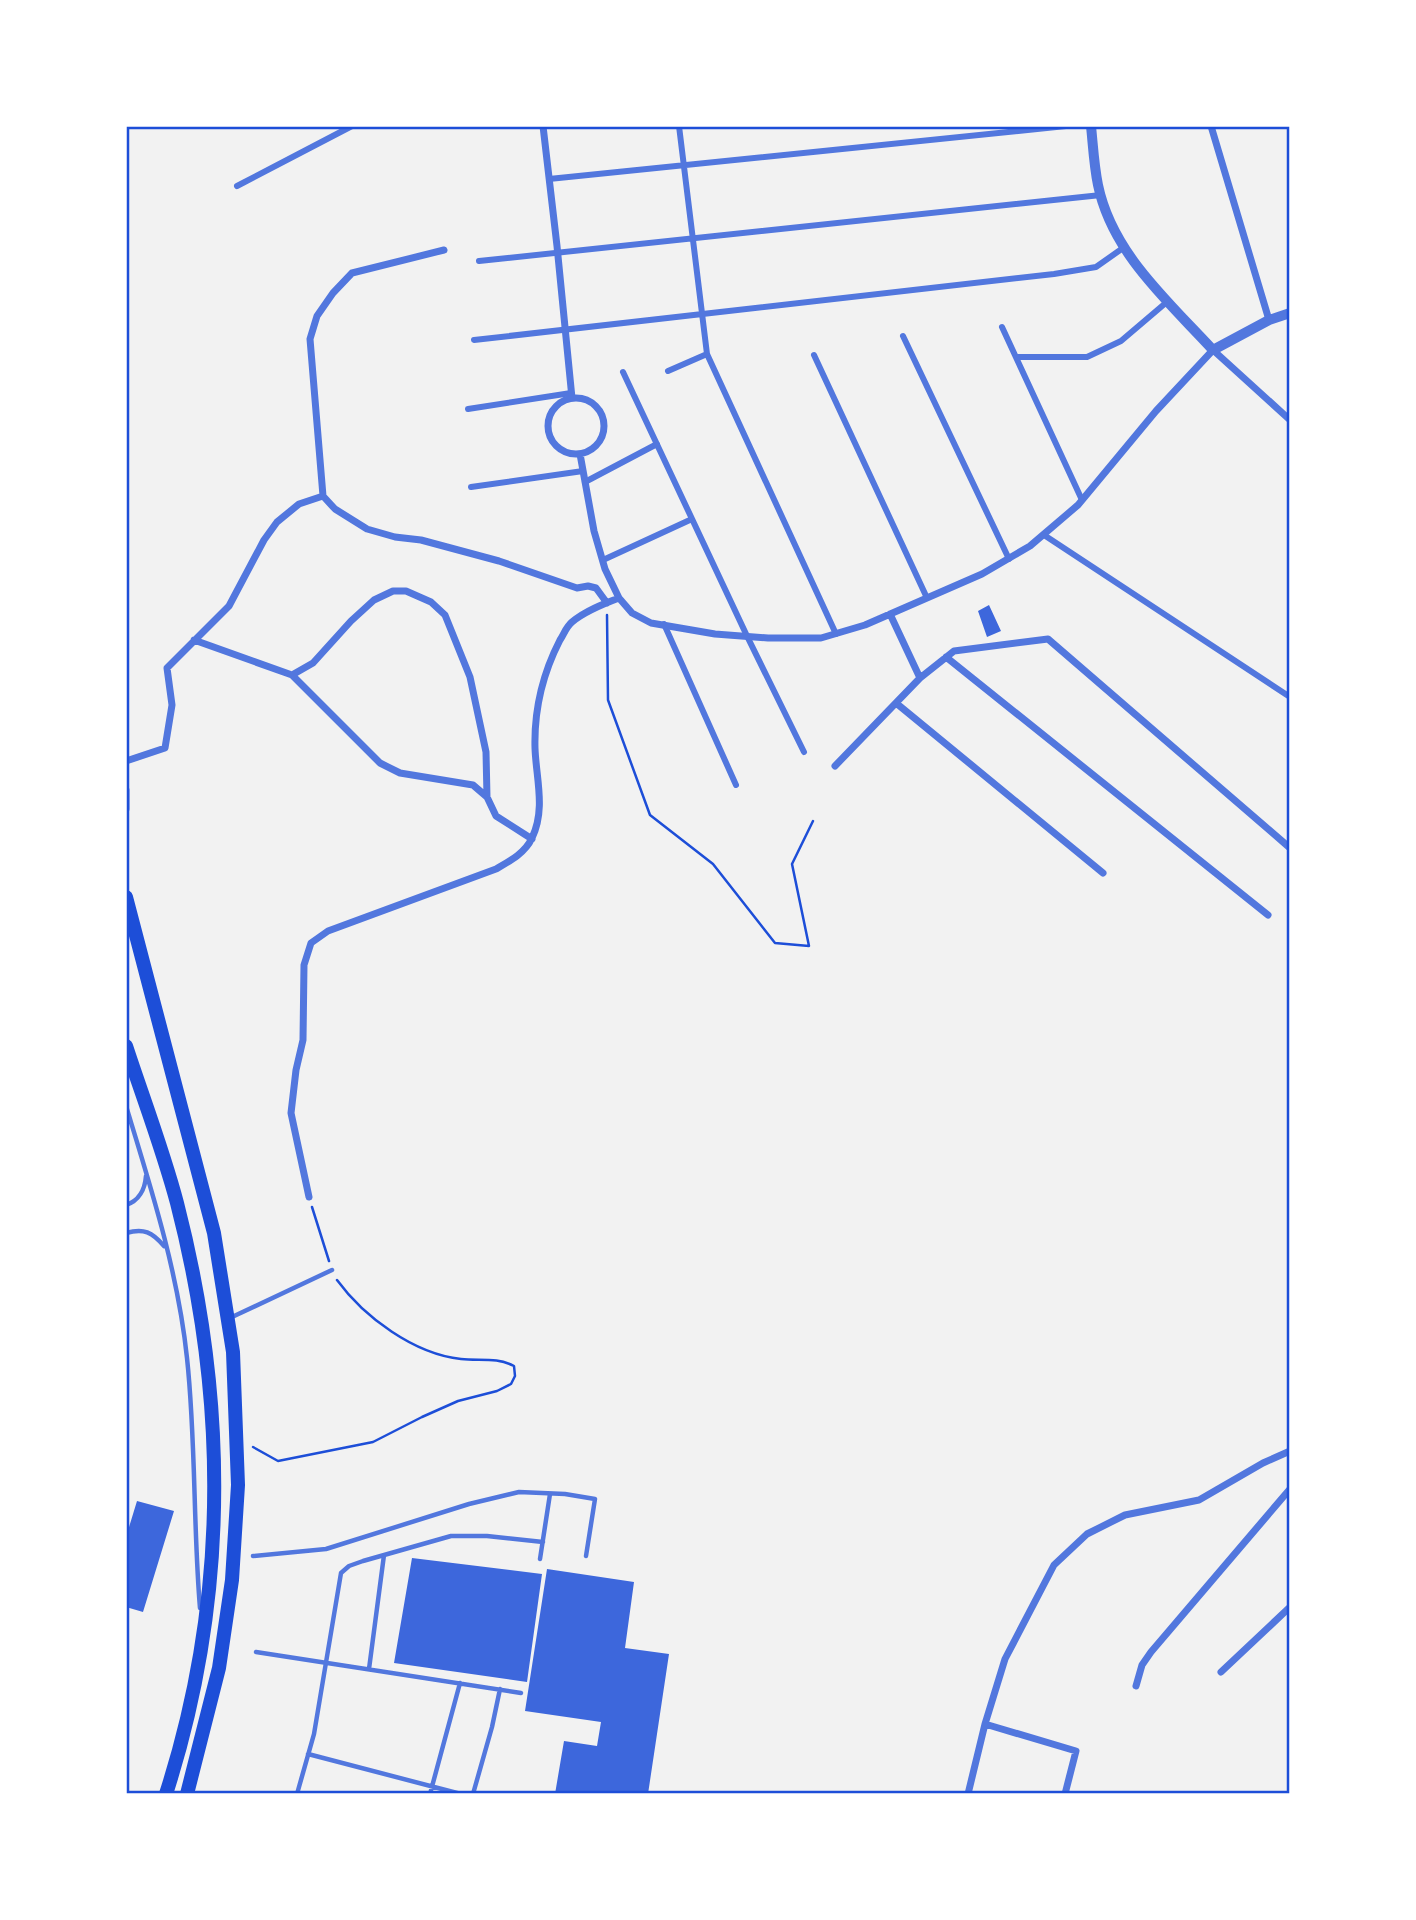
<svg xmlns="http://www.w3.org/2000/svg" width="1416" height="1920" viewBox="0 0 1416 1920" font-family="Ubuntu,sans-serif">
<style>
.building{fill:#3d67dc}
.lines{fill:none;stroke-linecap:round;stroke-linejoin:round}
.path{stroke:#1d4ed8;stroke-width:2.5}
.service{stroke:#5277de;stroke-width:4.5}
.pedestrian{stroke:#5277de;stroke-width:6}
.minor{stroke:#5277de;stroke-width:7}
.tertiary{stroke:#5277de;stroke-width:10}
.trunk{stroke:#1d4ed8;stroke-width:14}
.neatline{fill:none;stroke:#1d4ed8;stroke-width:2.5}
</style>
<rect width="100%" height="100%" fill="#f2f2f2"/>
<!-- building -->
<path class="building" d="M989,605L1001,631L987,637L978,611Z
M137,1501L174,1511L143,1612L126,1607V1537Z
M412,1558L542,1574L527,1682L394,1663Z
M547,1569L634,1582L625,1648L669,1654L648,1794H555L564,1741L597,1746L601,1722L525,1711Z"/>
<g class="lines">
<!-- path -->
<path class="path" d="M607,615L608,700L650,815L713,864L775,943L809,946L792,864L813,821
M312,1207L329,1261
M253,1447L278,1461L373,1442L422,1417L458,1401L497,1391L511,1384L515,1376L514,1366C497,1357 480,1361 461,1359C414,1354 364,1317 337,1280"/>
<!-- service -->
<path class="service" d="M126,1106C151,1188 178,1272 187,1358C196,1441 193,1525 200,1608
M126,1205C139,1201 145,1189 146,1176
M126,1233C144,1228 152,1232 164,1246
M232,1317L332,1270
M253,1556L326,1549L469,1504L519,1492L565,1494L595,1499L586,1556
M540,1559L550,1494
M256,1652L521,1693
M369,1669L384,1555
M308,1754L461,1794
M297,1794L314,1734L341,1573L349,1566L363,1561L451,1536H487L543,1542
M430,1794L460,1683
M473,1794L492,1727L500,1689"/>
<!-- pedestrian -->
<path class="pedestrian" d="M679,126L707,354L836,634
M549,179L1066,126
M237,186L352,126
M479,261L1101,195
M1002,327L1082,500
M903,336L1009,559
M474,340L1054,274L1096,267L1123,248
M814,355L927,598
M1016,357H1087L1121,341L1168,301
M668,371L707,354
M623,372L747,636L804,752
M468,409L571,393
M585,482L657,444
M471,487L583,471
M1044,535L1290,697
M603,560L692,519
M664,624L736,785"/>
<!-- minor -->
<path class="minor" d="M543,126L557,246L572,398
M1211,126L1269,320
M444,250L352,273L333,293L317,316L310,339L323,496L335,509L367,529L395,537L421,540L499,561L577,588L588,586L596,588L607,603
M548 426a28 28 0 1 1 56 0a28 28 0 1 1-56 0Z
M580,454L594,531L605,569L619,598L632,613L651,623L715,634L768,638H821L865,625L982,574L1030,546L1078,505L1156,411L1213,350L1290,420
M890,614L920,678
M194,640L292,675L380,763L400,773L473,785L487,797L496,816L532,839
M946,657L1268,915
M292,675L313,663L351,621L374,600L393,591H406L431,602L445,615L470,677L486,752L487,797
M896,703L1103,873
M126,761L165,748L172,705L167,668L229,606L264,540L277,522L299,504L323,496
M835,766L920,678L954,651L1048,639L1290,848
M126,790V809
M309,1197L291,1113L296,1070L303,1040L304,965L311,943L328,931L496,869C510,861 525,853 532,838C546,809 536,778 535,748C534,710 542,675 560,640C564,634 566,627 572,622C585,611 603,604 619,598
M1221,1672L1290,1607
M1136,1686L1142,1665L1151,1652L1290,1489
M985,1724L1076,1751L1065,1794
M968,1794L985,1724L1005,1659L1054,1565L1087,1534L1125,1515L1199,1500L1263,1463L1290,1451"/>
<!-- tertiary -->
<path class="tertiary" d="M1091,126C1093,145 1094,166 1098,185C1112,253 1168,301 1213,350L1269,320L1290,313"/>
<!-- trunk -->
<path class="trunk" d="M126,897L214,1233L233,1352L238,1485L232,1580L219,1668L187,1794
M126,1046C143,1098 163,1150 177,1203C228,1401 229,1598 166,1794"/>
</g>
<!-- border -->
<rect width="1416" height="1920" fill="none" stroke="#ffffff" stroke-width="256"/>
<rect x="128" y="128" width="1160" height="1664" class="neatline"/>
</svg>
